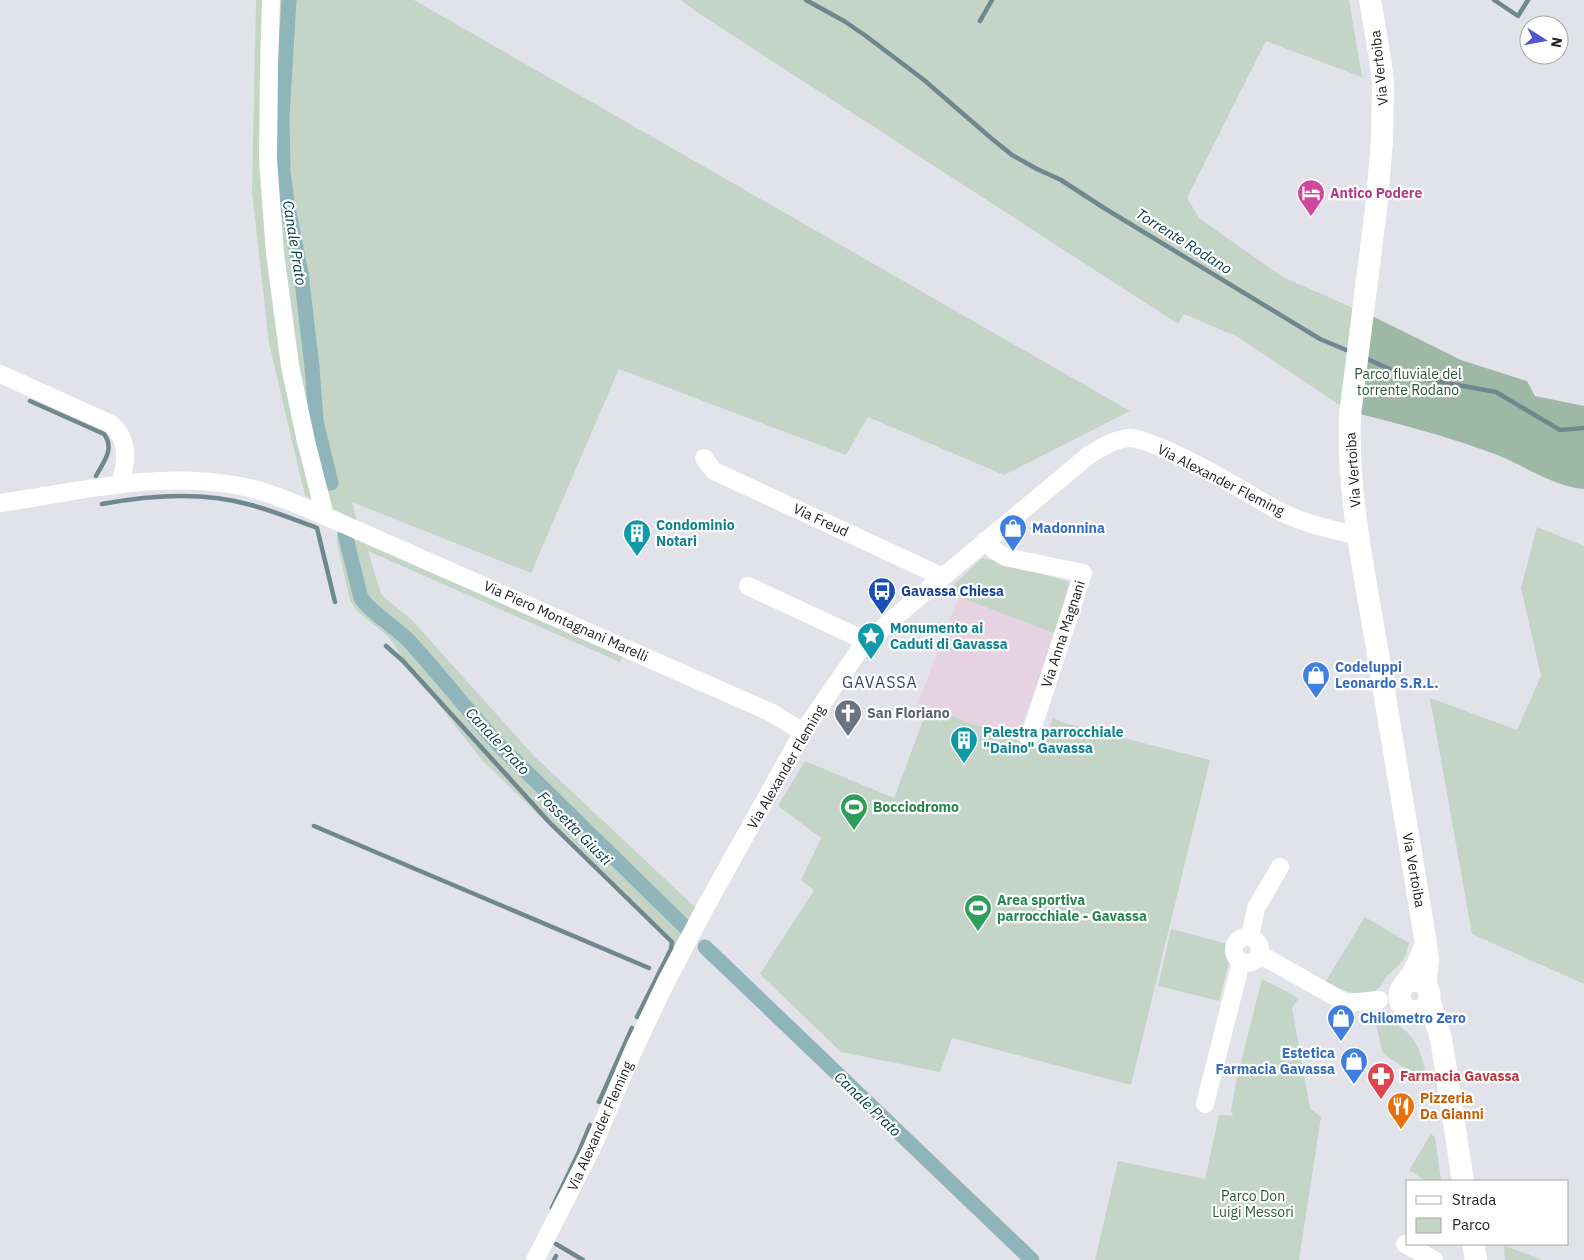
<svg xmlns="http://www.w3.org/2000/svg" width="1584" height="1260" viewBox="0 0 1584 1260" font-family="'IBM Plex Sans',sans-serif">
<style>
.education{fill:#e7d2e1}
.green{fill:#c4d4c7}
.forest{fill:#9db8a4}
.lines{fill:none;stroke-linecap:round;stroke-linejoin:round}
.stream{stroke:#6f888e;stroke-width:4.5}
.canal{stroke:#8fb4ba;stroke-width:15}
.minor{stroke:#fff;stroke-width:18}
.major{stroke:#fff;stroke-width:22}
.labels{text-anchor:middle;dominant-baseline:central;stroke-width:4.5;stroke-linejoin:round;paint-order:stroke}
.street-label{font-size:14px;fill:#232326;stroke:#fff}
.hotel-label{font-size:14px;font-weight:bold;fill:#b23c85;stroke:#fff;text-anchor:start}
.park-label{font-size:14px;fill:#2a5638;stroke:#fff}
.culture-label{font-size:14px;font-weight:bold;fill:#0d838f;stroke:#fff;text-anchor:start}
.shop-label{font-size:14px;font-weight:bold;fill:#366cbe;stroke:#fff;text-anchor:start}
.transit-label{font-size:14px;font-weight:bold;fill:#164399;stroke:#fff;text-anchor:start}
.worship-label{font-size:14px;font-weight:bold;fill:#5b616d;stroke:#fff;text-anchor:start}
.leisure-label{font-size:14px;font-weight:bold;fill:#27864d;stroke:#fff;text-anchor:start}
.health-label{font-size:14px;font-weight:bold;fill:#be3a42;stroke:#fff;text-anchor:start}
.food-label{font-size:14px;font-weight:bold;fill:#c56008;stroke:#fff;text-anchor:start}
.water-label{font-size:15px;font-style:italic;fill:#003b42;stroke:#fff}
.quarter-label{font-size:16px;letter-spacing:1px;fill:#3b417d;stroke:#fff}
</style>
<rect width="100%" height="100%" fill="#e2e2eb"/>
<!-- education -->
<path class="education" d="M959,597L1056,634L1016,740L918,703Z"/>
<!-- green -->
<path class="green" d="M256,0H414L1130,411L1004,475L868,417L846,455L619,369L531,573L352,502L359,531L321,503L305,496L269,343L252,192Z
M681,0H1349L1362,77L1266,41L1187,198L1200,219L1283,277L1353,308L1341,406L1238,337L1184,314L1178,324L698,13Z
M1537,527L1584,546V984L1472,934L1430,698L1517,730L1541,676L1521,588Z
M341,531L623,654L620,662L368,551L381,594L386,599L412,620L534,756L696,908L674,947L483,761L405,662L389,637L357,611L350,600L337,542V535Z
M982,558L1003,562L1069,582L1056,634L946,592Z
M928,707L1043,750L1053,717L1061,722L1210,760L1131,1085L952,1038L940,1072L841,1052L760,974L814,890L801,880L821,838L778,806L805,761L894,798Z
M1365,917L1409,943C1406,959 1401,964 1389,974C1385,977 1384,983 1380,987C1364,1001 1342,991 1326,981Z
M1171,929L1228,944V956L1230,959L1219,1001L1158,986Z
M1262,979L1299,998L1292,1008L1310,1108L1321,1117L1299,1260H1095L1118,1161L1205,1179L1219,1115L1233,1116L1231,1110L1237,1078Z
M1373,1014C1412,1028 1421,1042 1427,1082L1386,1056L1382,1051L1376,1024L1366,1025V1015Z
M1431,1134L1435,1137L1441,1181H1426L1409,1170Z
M1504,1245L1542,1260H1505Z"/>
<!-- forest -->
<path class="forest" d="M1370,315L1461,360L1527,381L1535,396L1584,406V489C1551,486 1523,464 1492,453C1449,437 1404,425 1360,414Z"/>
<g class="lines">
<!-- stream -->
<path class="stream" d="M806,0L844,21L866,36L924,80L991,138L1012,155L1037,169L1061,180L1104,208L1320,339L1351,352
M1494,0L1518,16L1528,0
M980,21L992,0
M1365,358L1403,375L1496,392L1560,430L1584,428
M30,401L104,434C115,449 104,461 96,476
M102,504C150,495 203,491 251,505C274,511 295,520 317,528L335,602
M386,646L403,661L550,823L672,942L671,949L637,1017
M314,826L649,968
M599,1102L632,1028
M552,1208L578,1154L590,1125
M556,1244L583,1260
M554,1260L556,1256"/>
<!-- canal -->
<path class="canal" d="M289,0L282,117L283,172L288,208L301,273L312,367L316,421L331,483
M345,534L361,598C374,616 395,626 410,642C440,675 468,711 498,744L686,928
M705,947L1032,1260"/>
<!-- minor -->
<path class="minor" d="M271,0L269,67L268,160L275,253L290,366L306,441L325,516
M0,374L111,424C129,439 127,463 120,483
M704,458L714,471L943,577
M0,503C78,492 155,471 235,485C266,490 296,504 325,516L770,712L803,732
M986,540L994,550L1005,557L1083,573L1029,739
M748,586L853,635L866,644
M1234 950a13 13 0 1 1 26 0a13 13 0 1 1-26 0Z
M1250,937L1256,908L1280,867
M1259,954L1346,1003L1379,1000
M1205,1104L1241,962
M1405,1244L1434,1260
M535,1260L592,1148L634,1049L666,982L706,906L803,732L858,652L889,622L1089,455C1101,448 1116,438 1131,438C1141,439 1151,444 1160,447C1200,464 1237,487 1275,509C1301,523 1330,529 1359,536"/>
<!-- major -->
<path class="major" d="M1370,0L1380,58L1383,83L1382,142L1376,209L1350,415C1347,491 1363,567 1376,642C1392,740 1409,839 1425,938L1428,960L1426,979L1427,986
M1405,984C1431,968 1440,1012 1414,1011C1409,1011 1404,1008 1401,1003C1399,999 1399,993 1402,988C1404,984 1408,980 1411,976C1416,968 1420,960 1423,951
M1429,1000L1441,1038L1463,1181
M1473,1244L1476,1260"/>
</g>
<!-- icons -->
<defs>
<g id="hotel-pin" transform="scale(1.4375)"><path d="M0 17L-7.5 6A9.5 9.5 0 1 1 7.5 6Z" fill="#d1479c" stroke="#fff"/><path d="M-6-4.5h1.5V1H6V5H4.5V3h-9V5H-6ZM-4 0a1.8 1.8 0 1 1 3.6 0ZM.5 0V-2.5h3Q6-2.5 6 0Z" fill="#fff"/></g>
<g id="shop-pin" transform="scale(1.4375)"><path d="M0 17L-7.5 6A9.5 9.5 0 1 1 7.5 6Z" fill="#3f7fe0" stroke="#fff"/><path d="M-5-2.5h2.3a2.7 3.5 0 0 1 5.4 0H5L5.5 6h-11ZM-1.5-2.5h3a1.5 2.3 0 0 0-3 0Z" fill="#fff"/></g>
<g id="building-pin" transform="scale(1.4375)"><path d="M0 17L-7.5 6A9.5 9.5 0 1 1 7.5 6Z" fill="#0f9aa8" stroke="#fff"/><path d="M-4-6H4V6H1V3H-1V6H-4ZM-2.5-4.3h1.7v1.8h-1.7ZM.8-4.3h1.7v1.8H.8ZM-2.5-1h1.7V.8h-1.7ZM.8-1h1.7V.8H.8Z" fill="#fff"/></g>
<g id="bus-pin" transform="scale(1.4375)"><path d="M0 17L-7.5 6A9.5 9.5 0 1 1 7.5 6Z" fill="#1a4fb4" stroke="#fff"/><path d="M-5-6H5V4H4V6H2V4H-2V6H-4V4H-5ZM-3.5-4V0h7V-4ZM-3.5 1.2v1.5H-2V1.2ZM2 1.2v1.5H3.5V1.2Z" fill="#fff"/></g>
<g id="sight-pin" transform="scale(1.4375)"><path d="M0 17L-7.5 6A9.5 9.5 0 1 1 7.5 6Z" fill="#0f9aa8" stroke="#fff"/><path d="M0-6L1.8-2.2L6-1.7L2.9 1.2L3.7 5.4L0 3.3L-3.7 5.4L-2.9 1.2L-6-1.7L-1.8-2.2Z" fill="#fff"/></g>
<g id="church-pin" transform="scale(1.4375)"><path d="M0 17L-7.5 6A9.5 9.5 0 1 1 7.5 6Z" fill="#6b7280" stroke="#fff"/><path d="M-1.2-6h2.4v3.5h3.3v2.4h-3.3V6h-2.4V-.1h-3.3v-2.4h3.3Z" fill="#fff"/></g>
<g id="stadium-pin" transform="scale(1.4375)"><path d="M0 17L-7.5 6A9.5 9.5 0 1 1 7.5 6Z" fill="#2e9e5b" stroke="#fff"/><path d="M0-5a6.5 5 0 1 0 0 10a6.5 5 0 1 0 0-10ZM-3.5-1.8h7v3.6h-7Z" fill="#fff"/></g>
<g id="pharmacy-pin" transform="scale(1.4375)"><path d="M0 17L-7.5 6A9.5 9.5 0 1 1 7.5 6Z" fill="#e0444e" stroke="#fff"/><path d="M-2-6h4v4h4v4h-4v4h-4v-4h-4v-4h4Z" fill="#fff"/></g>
<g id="restaurant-pin" transform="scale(1.4375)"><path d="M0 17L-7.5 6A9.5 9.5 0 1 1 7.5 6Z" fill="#e8710a" stroke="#fff"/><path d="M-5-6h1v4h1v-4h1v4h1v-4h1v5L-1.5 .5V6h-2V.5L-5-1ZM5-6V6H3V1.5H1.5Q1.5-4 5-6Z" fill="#fff"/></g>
</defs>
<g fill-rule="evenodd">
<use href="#hotel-pin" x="1311" y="193"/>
<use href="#shop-pin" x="1013" y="528"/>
<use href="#building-pin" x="637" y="533"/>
<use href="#bus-pin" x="882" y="591"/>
<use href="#sight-pin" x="871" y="636"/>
<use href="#shop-pin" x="1316" y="675"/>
<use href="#church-pin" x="848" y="713"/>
<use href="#building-pin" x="964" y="740"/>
<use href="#stadium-pin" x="854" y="807"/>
<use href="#stadium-pin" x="978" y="908"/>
<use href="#shop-pin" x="1341" y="1018"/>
<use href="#shop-pin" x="1354" y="1061"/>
<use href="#pharmacy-pin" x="1381" y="1076"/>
<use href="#restaurant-pin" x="1401" y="1106"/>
</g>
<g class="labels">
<!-- street labels -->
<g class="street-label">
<text transform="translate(1379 68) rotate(-96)">Via Vertoiba</text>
<text transform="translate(1353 470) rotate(-94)">Via Vertoiba</text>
<text transform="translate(1221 480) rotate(27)">Via Alexander Fleming</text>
<text transform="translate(821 520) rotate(25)">Via Freud</text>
<text transform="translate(566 621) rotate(24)">Via Piero Montagnani Marelli</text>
<text transform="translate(1063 634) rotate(-72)">Via Anna Magnani</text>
<text transform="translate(786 767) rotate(-60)">Via Alexander Fleming</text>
<text transform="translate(1414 870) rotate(80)">Via Vertoiba</text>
<text transform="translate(600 1126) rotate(-66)">Via Alexander Fleming</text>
</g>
<!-- hotel labels -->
<g class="hotel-label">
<text x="1330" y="193">Antico Podere</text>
</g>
<!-- park labels -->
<g class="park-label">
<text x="1408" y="374">Parco fluviale del<tspan x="1408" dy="16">torrente Rodano</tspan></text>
<text x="1253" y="1196">Parco Don<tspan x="1253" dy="16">Luigi Messori</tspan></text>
</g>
<!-- culture labels -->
<g class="culture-label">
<text x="656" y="525">Condominio<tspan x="656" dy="16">Notari</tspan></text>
<text x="890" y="628">Monumento ai<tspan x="890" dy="16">Caduti di Gavassa</tspan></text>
<text x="983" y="732">Palestra parrocchiale<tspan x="983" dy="16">"Daino" Gavassa</tspan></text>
</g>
<!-- shop labels -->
<g class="shop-label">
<text x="1032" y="528">Madonnina</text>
<text x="1335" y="667">Codeluppi<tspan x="1335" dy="16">Leonardo S.R.L.</tspan></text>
<text x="1360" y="1018">Chilometro Zero</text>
<text x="1335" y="1053" text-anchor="end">Estetica<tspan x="1335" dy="16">Farmacia Gavassa</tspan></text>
</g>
<!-- transit labels -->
<g class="transit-label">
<text x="901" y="591">Gavassa Chiesa</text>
</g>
<!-- worship labels -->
<g class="worship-label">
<text x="867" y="713">San Floriano</text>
</g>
<!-- leisure labels -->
<g class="leisure-label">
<text x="873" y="807">Bocciodromo</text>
<text x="997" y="900">Area sportiva<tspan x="997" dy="16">parrocchiale - Gavassa</tspan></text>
</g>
<!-- health labels -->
<g class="health-label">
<text x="1400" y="1076">Farmacia Gavassa</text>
</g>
<!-- food labels -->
<g class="food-label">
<text x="1420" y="1098">Pizzeria<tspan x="1420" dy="16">Da Gianni</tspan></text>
</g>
<!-- water labels -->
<g class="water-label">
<text transform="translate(1184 241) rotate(32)">Torrente Rodano</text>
<text transform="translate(295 243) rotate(81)">Canale Prato</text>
<text transform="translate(498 741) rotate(47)">Canale Prato</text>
<text transform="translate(575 828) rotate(45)">Fossetta Giusti</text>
<text transform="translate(868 1104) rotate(44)">Canale Prato</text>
</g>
<!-- quarter labels -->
<g class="quarter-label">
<text x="880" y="682">GAVASSA</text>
</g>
</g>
<!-- legend -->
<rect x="1406" y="1180" width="162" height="65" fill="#ffffff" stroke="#a7a7a8"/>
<rect x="1416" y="1196" width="25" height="8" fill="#ffffff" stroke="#a7a7a8"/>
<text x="1452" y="1205" font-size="15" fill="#232326">Strada</text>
<rect x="1416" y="1218" width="25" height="15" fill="#c4d4c7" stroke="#a7a7a8"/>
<text x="1452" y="1230" font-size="15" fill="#232326">Parco</text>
<!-- north arrow -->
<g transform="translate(1544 40) rotate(101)"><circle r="24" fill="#ffffff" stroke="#a7a7a8"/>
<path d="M0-4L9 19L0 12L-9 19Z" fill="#5156cd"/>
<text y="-8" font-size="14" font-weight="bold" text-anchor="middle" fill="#232326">N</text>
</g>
</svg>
